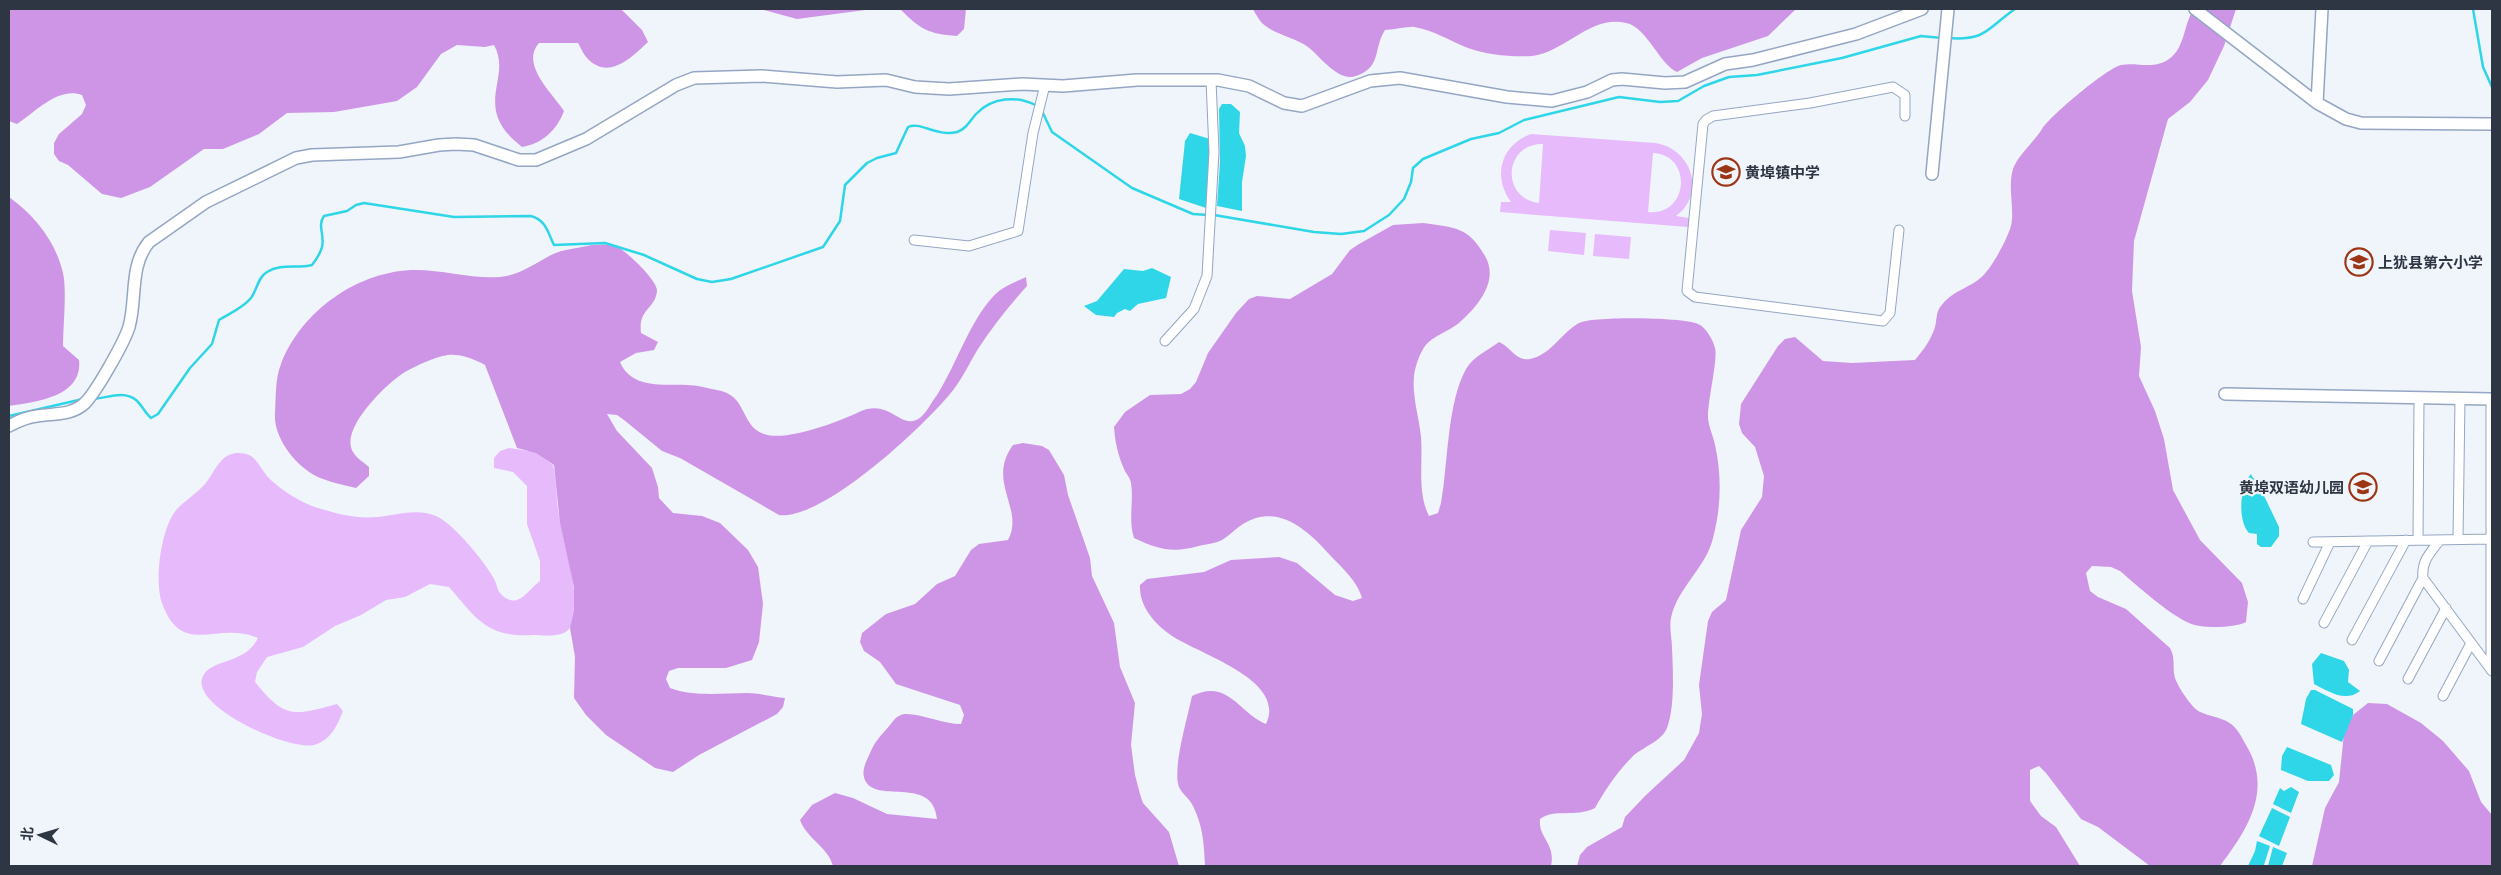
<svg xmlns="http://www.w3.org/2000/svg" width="2501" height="875" viewBox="0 0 2501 875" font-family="'Public Sans','Noto Sans SC',sans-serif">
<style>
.green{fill:#e7bafb;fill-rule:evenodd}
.forest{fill:#ce95e7}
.water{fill:#2ed6e8}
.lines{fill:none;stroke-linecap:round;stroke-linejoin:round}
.stream{stroke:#2ed6e8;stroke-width:2.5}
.minor-casing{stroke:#94a6c3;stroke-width:11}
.tertiary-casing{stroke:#94a6c3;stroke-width:14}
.minor{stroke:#fff;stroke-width:9}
.tertiary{stroke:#fff;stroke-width:11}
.labels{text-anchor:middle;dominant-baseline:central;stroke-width:4.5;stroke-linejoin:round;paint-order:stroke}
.poi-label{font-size:15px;font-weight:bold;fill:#2f3643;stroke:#f0f4fb;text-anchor:start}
</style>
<rect width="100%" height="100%" fill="#f0f4fb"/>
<!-- green -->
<path class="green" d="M1531,134L1655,143C1691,148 1707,193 1676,216L1689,218L1688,227L1500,212L1501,202H1511C1492,176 1501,145 1531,134ZM1543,144L1539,203C1500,198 1504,143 1543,144ZM1653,153C1694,155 1688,217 1648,212Z
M1550,230L1586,233L1584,255L1548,251Z
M1595,234L1631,237L1629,259L1593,256Z
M509,448L536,452L553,465C557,483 556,502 560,521C564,547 585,606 569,629C562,638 543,635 533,635C487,638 476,618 449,587L430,584L405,597L386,600L361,615L335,626L303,647L267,657L257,672L255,682C285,719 293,716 337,704L343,711C337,726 331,740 314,745C289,751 188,706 203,676C211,659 246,664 258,638C218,620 182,659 162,603C154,581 161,527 177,509C186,500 197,493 205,484C213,475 219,457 232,454C237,452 246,453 251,456C257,460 262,470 267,476C279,489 301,503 318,508C337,514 357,519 377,517C397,515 416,508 436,516C454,524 485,562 494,579C497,584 497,590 500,593C504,598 511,602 517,600C524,598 533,586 540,581V561L527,524V486L513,472L494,468V458L500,451Z"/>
<!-- forest -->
<path class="forest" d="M9,9H621L642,30L648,42C633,56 610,80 589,60C584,56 581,48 578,43H539C520,64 552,93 564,111C557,130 542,144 522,147C470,107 513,79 494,45L485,47L457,45L441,54L417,87L397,101L334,112L287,113L259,134L223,149H204L150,187L121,198L102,194L68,165L59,161L54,154V143L59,134L82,114L86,105L82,95C59,86 35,112 17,124L9,121Z
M760,9H873L797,19Z
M900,9H966L964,29L957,36C928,34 920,29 900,9Z
M1253,9H1796L1768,36L1702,58L1677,72C1659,64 1647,27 1626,23C1590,15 1566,52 1532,56C1511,57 1487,55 1468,48C1450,41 1433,30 1414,27C1412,26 1391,30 1385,30C1373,49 1382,67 1356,76C1338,82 1321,57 1308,47C1295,37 1272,34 1261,22C1258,18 1255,13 1253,9Z
M2194,9H2236L2224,46L2208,80L2190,102L2168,119L2134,241L2132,291L2141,347L2139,376L2155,411L2164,439L2173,490L2200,540L2242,583L2248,602L2246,622C2235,628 2201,629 2189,623C2167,613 2139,587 2120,571L2111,567L2092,566L2086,573L2090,591L2098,597L2126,609L2170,648C2176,659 2172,667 2175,678C2178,686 2185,697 2191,704C2201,718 2218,714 2231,724C2238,729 2242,738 2246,745C2273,790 2248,829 2220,866H2150L2098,827L2081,819L2046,773L2039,766L2030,770V801L2041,816L2056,827L2080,866H1577L1580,855L1587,847L1622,827L1625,817L1646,795L1684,760L1699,733L1702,714L1699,685L1708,621L1712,612L1726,600L1741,530L1762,497L1764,476L1755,447L1742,433L1739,424L1741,404L1778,346L1785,339L1795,337L1823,361L1852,363L1915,360C1924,349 1931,340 1935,327C1937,320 1936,311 1941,306C1951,292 1964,290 1978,280C1990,272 2005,243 2010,229C2016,213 2007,189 2013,169C2018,155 2034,142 2042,129C2050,116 2107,68 2121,65C2137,62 2154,70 2169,59C2186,47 2183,24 2194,9Z
M9,197C35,216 55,240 63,273C67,291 63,326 63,346L79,360C83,397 36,402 9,406Z
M1423,223C1455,228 1468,226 1485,256C1499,280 1479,305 1461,321C1449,333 1430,335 1422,351C1418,358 1415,368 1414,376C1412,397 1419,416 1421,437C1423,462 1417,493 1429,516L1438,513L1441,503C1448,465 1447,403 1466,369C1473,357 1488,350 1499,342C1511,347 1515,361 1530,359C1551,355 1561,333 1579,323C1591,316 1684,317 1698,324C1706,327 1713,340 1715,348C1718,359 1708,399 1708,416C1708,426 1713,435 1715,445C1722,476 1721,508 1713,538C1706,568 1677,588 1671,618C1669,627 1672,639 1672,648C1673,671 1675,707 1667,728C1662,741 1643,747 1633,756C1618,771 1605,790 1595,808C1574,818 1555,808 1540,819C1538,838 1556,843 1551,866H1205C1204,844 1203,826 1193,806C1190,799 1182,794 1179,787C1172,769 1188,716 1192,696C1228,678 1239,713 1266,724C1288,678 1193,653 1168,633C1153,622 1139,605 1140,585L1147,579L1204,572L1231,560L1279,557L1297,563L1335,595L1353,601L1362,598C1357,580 1340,566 1328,553C1306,528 1276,503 1243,524C1235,529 1229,536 1222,540C1216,543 1209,544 1203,545C1173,553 1162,551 1134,538C1128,520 1134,501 1131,483C1130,477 1126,474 1124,469C1118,455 1115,442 1114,427L1125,412L1150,395L1181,394L1190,389L1196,382L1208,353L1236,313L1249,299L1257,296L1290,299L1332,274L1350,250L1359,244L1393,225Z
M592,245C601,245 611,243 619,248C628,253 658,281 657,291C655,310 638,308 641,333L658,342L654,350L636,353L620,362C631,389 663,384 687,385C696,385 707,388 717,390C748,395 740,426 764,434C786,442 838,422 859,412C891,397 901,433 921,417C927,412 932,401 937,395C957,364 972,314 999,291C1006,285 1018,281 1026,277L1027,286C1009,306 992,327 978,349C970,362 963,377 954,389C927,424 823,521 779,515L680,458L662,451L624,420L617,415L607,414L617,431L652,468L658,487L659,498L673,513L702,516L720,523L748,550L758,567L763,604L759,642L752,660L726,668H678L669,671L666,679L670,688C693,697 722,693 747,693C759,693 773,697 785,698L783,707L777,714L699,755L673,772L655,768L606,735L586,715L574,698L575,657L570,628L574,611V587L560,523L554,465L536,453L517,448L485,365C473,359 462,354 448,355C434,357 418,365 405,372C387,383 345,424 351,447C353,456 362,461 369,467V476L356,488C345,485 333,483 323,479C298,470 273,439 275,413C276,397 275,379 281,364C301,311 359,270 416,270C444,270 472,279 500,277C520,275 534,264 551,255C563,249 579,248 592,245Z
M1023,443L1042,446L1049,450L1064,475L1068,495L1090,558L1092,576L1114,623L1120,667L1135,703L1131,745L1135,775L1140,794L1143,803L1169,832L1179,866H833C828,847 807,839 800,820L812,805L835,793L853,798L887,814L937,819C933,776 879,803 866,782C860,772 866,762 870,753C876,739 881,736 890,725C894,720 897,715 905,714C919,713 944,724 961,724L964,715L960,705L896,684L880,662L864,651L860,642L862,633L886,614L915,604L937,584L955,576L971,550L979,544L1008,540C1025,509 986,482 1013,445Z
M2368,703L2387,704L2421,723L2443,741L2469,771L2481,802L2492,815V866H2312L2325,808L2339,782L2344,733L2353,715Z"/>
<!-- water -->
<path class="water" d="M1222,104H1231L1240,112L1239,133L1245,146L1246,156L1242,182V211L1217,206L1220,162L1219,109Z
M1190,133L1210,139L1206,208L1179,199L1185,141Z
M1152,268L1171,277L1166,298L1138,304L1130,311L1125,309L1117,313L1114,317L1096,315L1084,306L1097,301L1124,269L1143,271Z
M2251,474L2253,478L2256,479L2279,527V536L2271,547H2261L2257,544V534L2249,533C2237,520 2240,486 2251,474Z
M2321,653L2344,661L2349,670L2348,682L2360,691C2345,703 2328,691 2314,684L2312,664Z
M2311,690H2315L2353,709V715L2342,742L2301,724L2306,699Z
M2287,747L2331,765L2334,775L2329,781H2308L2281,770L2282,756Z
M2291,787L2299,792L2291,813L2273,804L2280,788L2284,791Z
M2272,808L2290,817L2279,846L2259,836Z
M2257,841L2270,846L2264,865L2248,866L2255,851Z
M2273,847L2287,853L2282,866H2268Z"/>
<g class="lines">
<!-- stream -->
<path class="stream" d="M2473,9L2483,67L2492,87
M1947,38C1987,41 1986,29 2015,9
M1041,109L1052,132L1132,188L1193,214L1208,215
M1214,215L1314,232L1341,234L1364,231L1389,215L1404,199L1411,182L1413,168L1423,159L1471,139L1499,133L1524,120L1619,97L1660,102L1678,101L1704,86L1729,77L1757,75L1842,58L1921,36L1942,38
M93,399C107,398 124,390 136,400C142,405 145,413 151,418L158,414L190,368L212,344L219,320C230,313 243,308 251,298C257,290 258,277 267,272C281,263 297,269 312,265C316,260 320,254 322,247C325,235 317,226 324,216L347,211L356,205L364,203L454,217L531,216C546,220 548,233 554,245L605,243L644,255L697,279L712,282L731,279L823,247L840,221L845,185L867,163L877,158L896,153L908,127C920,121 936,137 957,132C966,129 970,121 976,114C992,97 1017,95 1037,106
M9,416L83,399"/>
<!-- minor casing -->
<g class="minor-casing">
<path id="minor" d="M1899,230L1890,313L1883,321L1695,297L1687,291L1703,124L1706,120L1713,116L1810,103L1893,87L1905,95V116
M914,240L969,246L1018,231L1033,133L1045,85
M1165,341L1194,309L1207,276L1214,152L1211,80
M2491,399V670
M2458,539L2460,399
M2418,540L2419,399
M2440,540C2431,552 2421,561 2423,578L2492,671
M2313,542L2492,539
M2303,599L2330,542
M2324,623L2368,541
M2352,640L2406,540
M2379,661L2423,578
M2408,679L2446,608
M2443,696L2471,643"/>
</g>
<!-- tertiary casing -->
<g class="tertiary-casing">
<path id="tertiary" d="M2195,9L2317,103L2346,119L2361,123L2492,124
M2317,103L2322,9
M1932,174L1948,9
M2225,394L2492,399
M9,426C18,421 27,417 37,416C54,413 71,416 85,403C96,392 124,343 129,327C137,299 129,266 149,242L206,202L296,158L312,155L399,152L439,145L456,144L474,145L519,160H536L586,139L676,85L694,78L761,76L837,82L886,80L915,87L949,89L1022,84L1063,86L1137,80H1218L1249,86L1284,103L1302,106L1370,81L1400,78L1507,97L1552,101L1587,92L1612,80L1622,79L1665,83L1685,82L1725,64L1753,60L1856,34L1922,9"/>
</g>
<!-- minor -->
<use href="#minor" class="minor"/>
<!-- tertiary -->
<use href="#tertiary" class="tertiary"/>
</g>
<!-- icons -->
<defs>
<g id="school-ring" transform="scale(1.4375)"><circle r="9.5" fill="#f0f4fb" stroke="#9c3514" stroke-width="1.5"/><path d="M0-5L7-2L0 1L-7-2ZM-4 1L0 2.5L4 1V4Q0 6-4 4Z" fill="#9c3514"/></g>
</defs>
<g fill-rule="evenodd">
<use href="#school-ring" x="1726" y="172"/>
<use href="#school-ring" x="2359" y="262"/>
<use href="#school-ring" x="2363" y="487"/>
</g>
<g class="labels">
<!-- poi labels -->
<g class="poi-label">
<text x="1745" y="172">黄埠镇中学</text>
<text x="2378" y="262">上犹县第六小学</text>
<text x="2344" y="487" text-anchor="end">黄埠双语幼儿园</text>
</g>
</g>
<!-- border -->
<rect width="2501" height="875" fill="none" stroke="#2f3643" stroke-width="20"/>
<!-- north arrow -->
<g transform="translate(40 835) rotate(275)" stroke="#f0f4fb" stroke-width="4" paint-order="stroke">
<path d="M0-4L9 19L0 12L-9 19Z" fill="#2f3643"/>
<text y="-8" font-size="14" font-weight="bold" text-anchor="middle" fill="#2f3643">北</text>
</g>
</svg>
